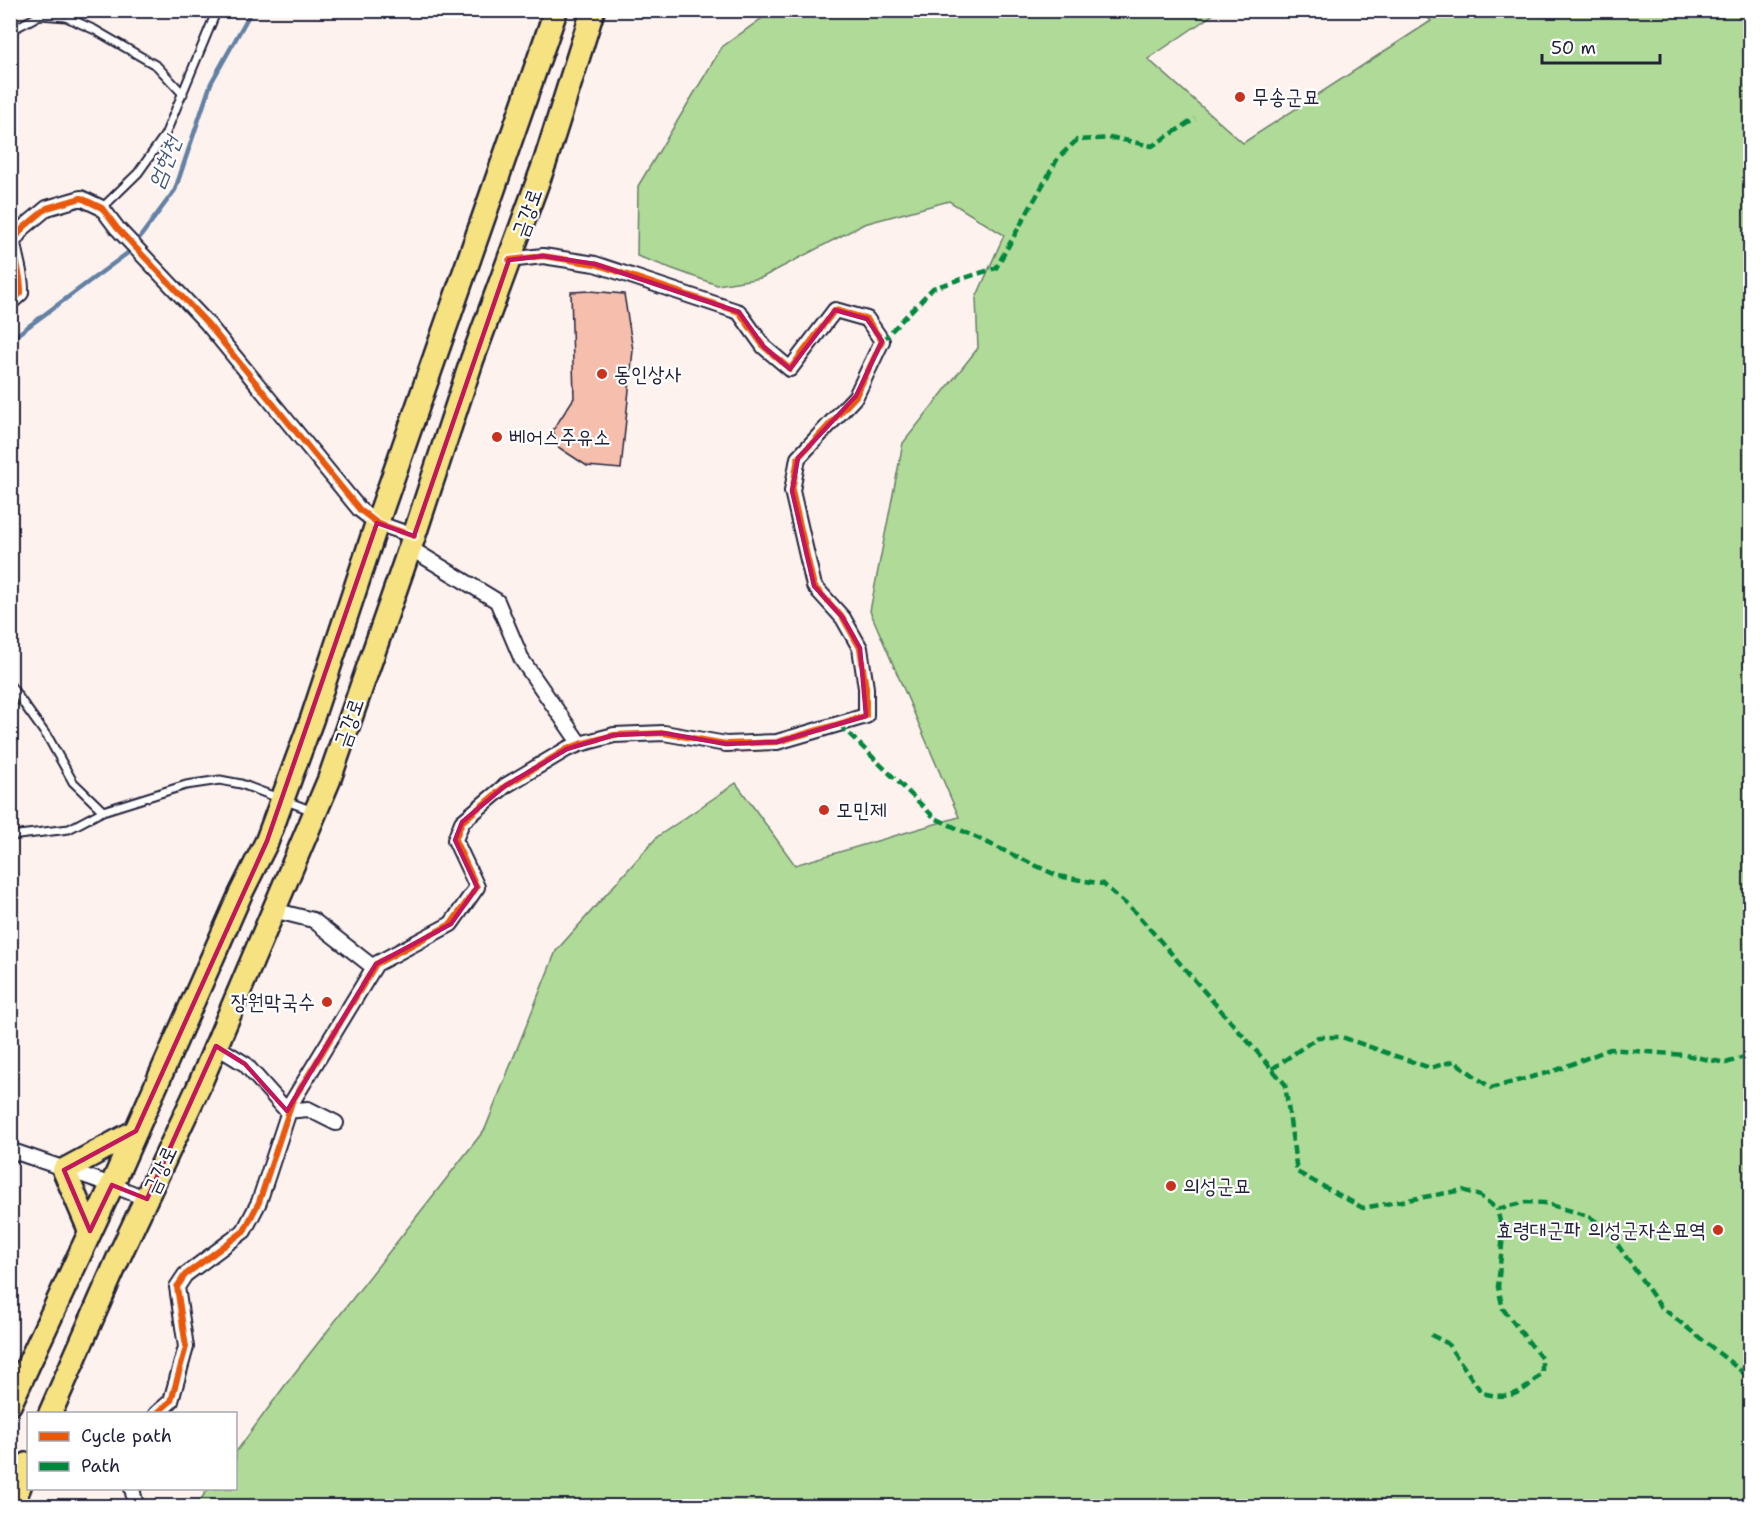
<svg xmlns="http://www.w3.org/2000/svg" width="1761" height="1517" viewBox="0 0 1761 1517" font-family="'Shantell Sans','Poor Story',sans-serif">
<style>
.green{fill:#b0da98;stroke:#697e6a;stroke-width:1.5}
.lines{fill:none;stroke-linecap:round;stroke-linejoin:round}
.stream{stroke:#6381a4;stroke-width:4.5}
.building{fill:#f6beac;stroke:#22223b;stroke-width:1.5}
.lane-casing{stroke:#22223b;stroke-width:11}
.street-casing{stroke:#22223b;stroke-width:18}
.primary-casing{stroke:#22223b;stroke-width:27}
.lane{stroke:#fff;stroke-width:7}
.street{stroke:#fff;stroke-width:14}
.primary{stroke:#f6e281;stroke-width:22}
.quiet{stroke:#00873e;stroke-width:4.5;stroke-dasharray:9 4.5;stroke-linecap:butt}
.cycleway-casing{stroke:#fff;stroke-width:10}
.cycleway{stroke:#e8590c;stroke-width:6}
.marked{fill:none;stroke:#c2185b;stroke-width:4.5;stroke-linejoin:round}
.poi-dot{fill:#c8321e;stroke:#fff;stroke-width:2}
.labels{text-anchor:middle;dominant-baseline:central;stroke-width:4.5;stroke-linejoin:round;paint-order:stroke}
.poi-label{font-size:21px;fill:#22223b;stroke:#fff;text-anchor:start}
.street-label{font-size:21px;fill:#22223b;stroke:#fff}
.water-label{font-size:22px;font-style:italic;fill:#485978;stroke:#fff}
</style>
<rect width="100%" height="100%" fill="#fdf2ee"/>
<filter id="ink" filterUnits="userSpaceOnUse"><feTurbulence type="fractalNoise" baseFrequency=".0167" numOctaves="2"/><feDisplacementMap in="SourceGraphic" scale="12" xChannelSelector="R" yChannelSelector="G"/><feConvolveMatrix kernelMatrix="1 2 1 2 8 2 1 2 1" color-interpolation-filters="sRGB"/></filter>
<g filter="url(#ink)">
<!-- green -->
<path class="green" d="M772,11H1218L1148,59L1243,143L1431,21L1422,11H1750V1506H196L208,1489L236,1488V1452L286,1384L485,1129L556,951L657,837L736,783L795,865L959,817L870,611L903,443L978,348L976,298L1004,235L949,201L864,224L761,278L717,285L637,256L638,186L722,47Z"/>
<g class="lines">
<!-- stream -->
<path class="stream" d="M10,340L129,252L175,190L211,83L252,10"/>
</g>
<!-- building -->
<path class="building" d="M590,291L624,294L633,350L621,469L587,466L558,447L553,430L574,398L571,292Z"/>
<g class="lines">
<!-- lane casing -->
<g class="lane-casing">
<path id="lane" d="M10,31L40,15L66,17L95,30L157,66L183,94
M102,208L138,173L165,135L217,10
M10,685L49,739L73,782L103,811
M10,836L69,829L103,811L186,785L220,780L241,784L313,811"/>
</g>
<!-- street casing -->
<g class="street-casing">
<path id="street" d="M10,303L21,293C22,275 15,260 13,242L23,228L47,208L81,198L102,208L117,228L207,323L360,510L377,523L414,536
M410,548L497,601L522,660L580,744
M273,910L313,920L373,967
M216,1046L245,1064L287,1111L308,1109L336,1123
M10,1150L112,1185L147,1199
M156,1414L171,1401L186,1347L177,1287L185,1275L244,1231L259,1202L292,1102L376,964L451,924L477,887L455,840L462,822L505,786L567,749L580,744L614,735L664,733L726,744L777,742L866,716V688L860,648L843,618L814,586L792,491L798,458L856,396L882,341L867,319L835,310L790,369L764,347L739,312L595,264L543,256L509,260
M132,1488L136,1506"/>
</g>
<!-- primary casing -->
<g class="primary-casing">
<path id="primary" d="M90,1231L64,1170L136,1131
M10,1404L112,1185L240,895L267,841L312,719L377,523L556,10
M50,1414L122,1250L199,1086L329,780L414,536L472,360L545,162L593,10
M12,1506L28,1464"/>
</g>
<!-- lane -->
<use href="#lane" class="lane"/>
<!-- street -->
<use href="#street" class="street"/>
<!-- primary -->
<use href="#primary" class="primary"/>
<!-- quiet -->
<path class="quiet" d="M64,10L66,17
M882,341L933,288L996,268L1058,158L1077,140L1114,138L1152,146L1195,119
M840,725L935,818L1058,876L1103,884L1136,913L1285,1084L1297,1172L1363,1208L1463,1190L1480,1196L1497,1209L1526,1202L1544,1203L1588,1216L1606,1228L1660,1306L1750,1378
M1272,1069L1318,1037H1342L1430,1068L1454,1061L1491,1088L1554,1071L1610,1049L1685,1055L1726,1063L1750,1055
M1431,1335L1447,1343L1482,1393C1510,1400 1522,1394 1542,1373V1359L1503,1309L1498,1287L1503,1234L1497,1209"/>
<!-- cycleway casing -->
<g class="cycleway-casing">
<path id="cycleway" d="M10,303L21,293C22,275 15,260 13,242L23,228L47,208L81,198L102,208L117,228L207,323L360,510L377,523L414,536
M156,1414L171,1401L186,1347L177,1287L185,1275L244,1231L259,1202L292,1102L376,964L451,924L477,887L455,840L462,822L505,786L567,749L580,744L614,735L664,733L726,744L777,742L866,716V688L860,648L843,618L814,586L792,491L798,458L856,396L882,341L867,319L835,310L790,369L764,347L739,312L595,264L543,256L509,260"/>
</g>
<!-- cycleway -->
<use href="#cycleway" class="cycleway"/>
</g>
</g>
<!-- marked area -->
<path class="marked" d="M543,256L595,264L739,312L764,347L790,369L835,310L867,319L882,341L856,396L798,458L792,491L814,586L843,618L860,648L866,716L777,742L726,744L664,733L614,735L567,749L505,786L462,822L455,840L477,887L451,924L376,964L287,1111L245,1064L216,1046L147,1199L112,1185L90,1231L64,1170L136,1131L267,841L377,523L414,536L509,260Z"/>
<!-- markers -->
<g class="poi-dot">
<circle cx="1240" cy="97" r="6"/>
<circle cx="602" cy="374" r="6"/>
<circle cx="497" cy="437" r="6"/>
<circle cx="824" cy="810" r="6"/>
<circle cx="327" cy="1002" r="6"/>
<circle cx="1171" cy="1186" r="6"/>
<circle cx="1718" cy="1230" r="6"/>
</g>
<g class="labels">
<!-- poi labels -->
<g class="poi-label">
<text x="1252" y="97">무송군묘</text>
<text x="614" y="374">동인상사</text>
<text x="509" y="437">베어스주유소</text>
<text x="836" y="810">모민제</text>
<text x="315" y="1002" text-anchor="end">장원막국수</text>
<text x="1183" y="1186">의성군묘</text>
<text x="1706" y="1230" text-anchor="end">효령대군파 의성군자손묘역</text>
</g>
<!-- street labels -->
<g class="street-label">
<text transform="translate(527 213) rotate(-70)">금강로</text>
<text transform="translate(349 723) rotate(-71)">금강로</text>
<text transform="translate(160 1170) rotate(-65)">금강로</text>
</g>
<!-- water labels -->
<g class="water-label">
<text transform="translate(164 162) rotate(-68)">엄현천</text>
</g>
</g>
<!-- margin -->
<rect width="1761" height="1517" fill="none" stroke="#fff" stroke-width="36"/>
<rect x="18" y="18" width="1725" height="1481" fill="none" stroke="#22223b" stroke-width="2" filter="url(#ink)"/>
<!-- legend -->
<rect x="27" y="1412" width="210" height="78" fill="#ffffff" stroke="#a7a7b1" stroke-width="1.5"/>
<rect x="39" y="1432" width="30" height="9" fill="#e8590c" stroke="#a7a7b1" stroke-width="1.5"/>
<text x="81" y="1442" font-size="18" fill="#22223b">Cycle path</text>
<rect x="39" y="1462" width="30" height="9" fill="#00873e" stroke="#a7a7b1" stroke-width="1.5"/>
<text x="81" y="1472" font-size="18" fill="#22223b">Path</text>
<!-- scale -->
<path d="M1542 54v9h118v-9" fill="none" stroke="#22223b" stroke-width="3"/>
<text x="1551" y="54" font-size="18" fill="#22223b" stroke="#ffffff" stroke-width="4.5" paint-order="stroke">50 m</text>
</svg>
